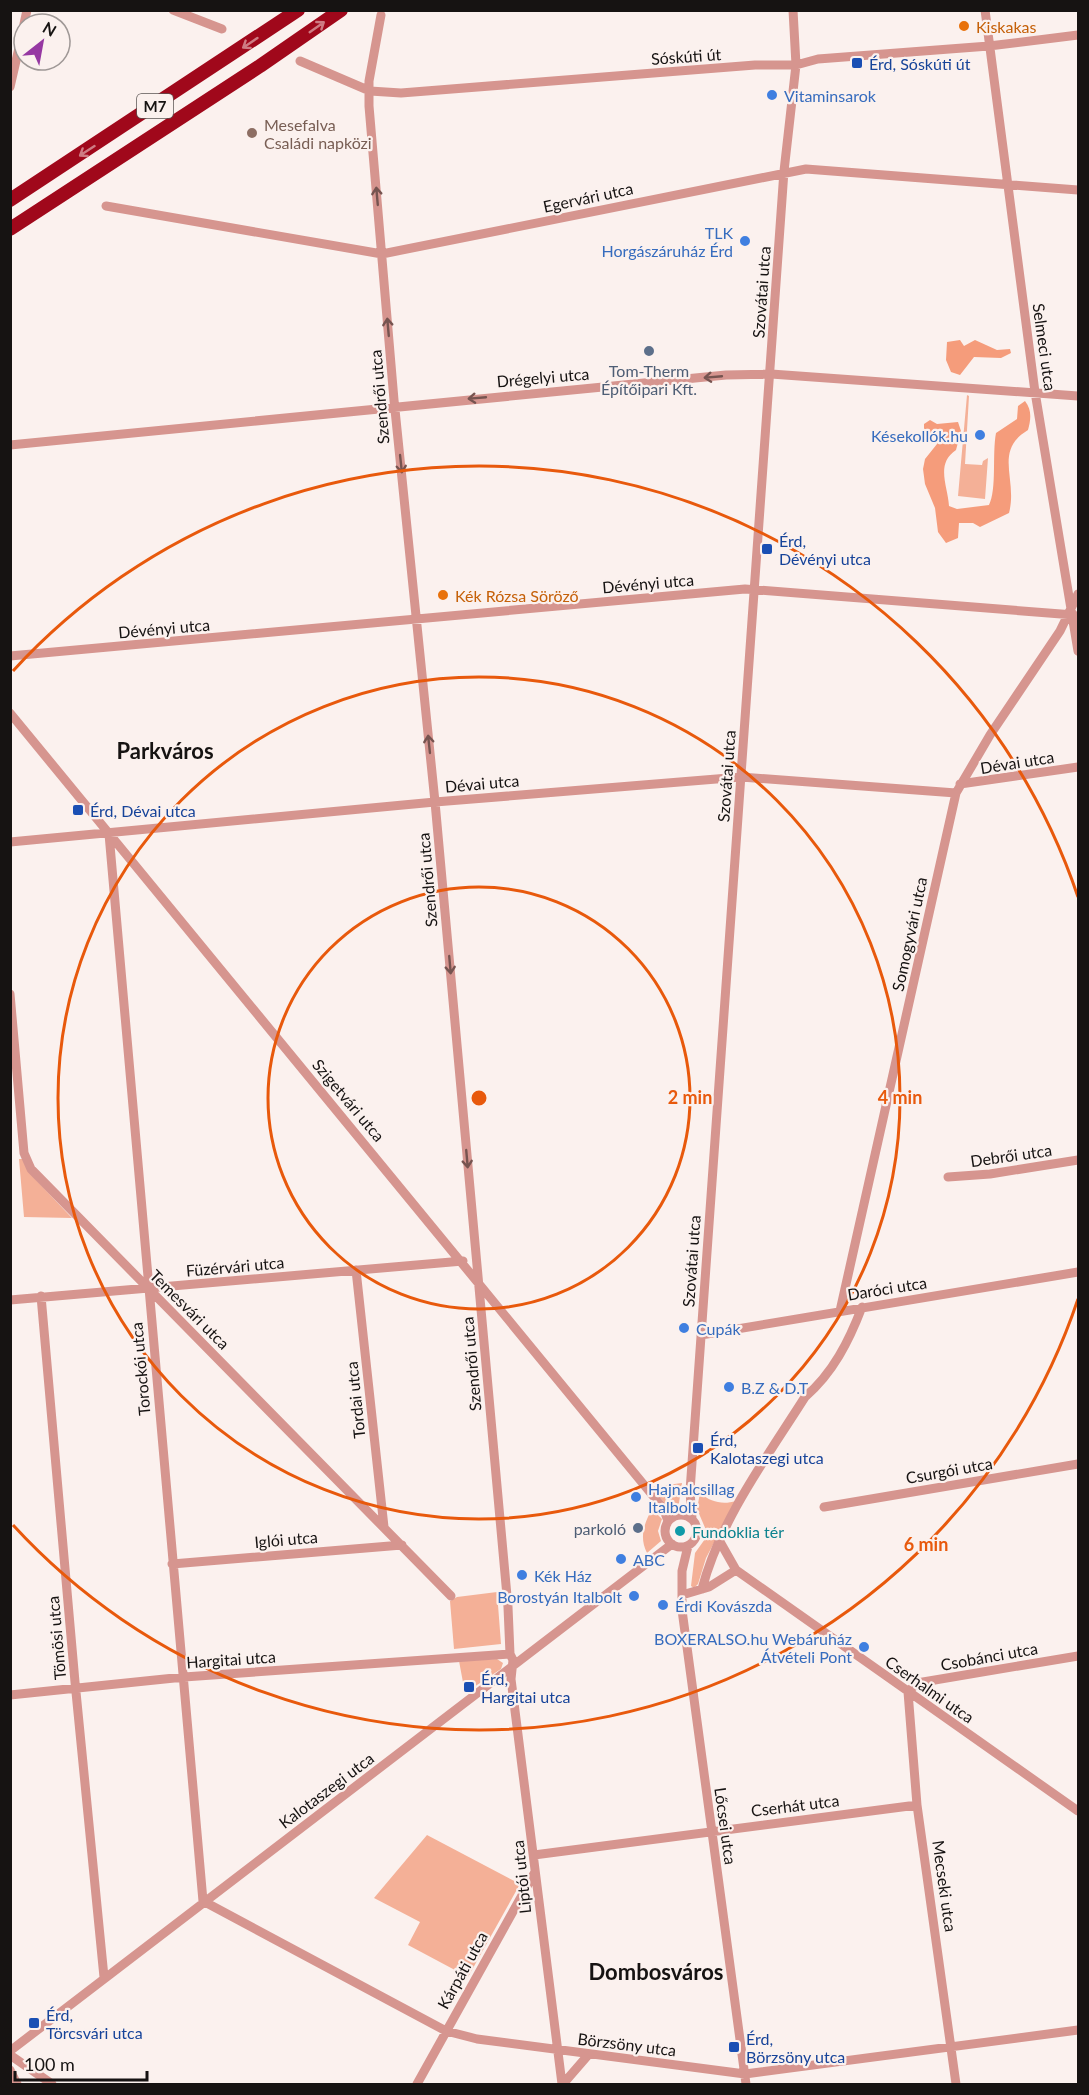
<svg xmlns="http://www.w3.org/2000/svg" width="1089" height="2095" viewBox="0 0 1089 2095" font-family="Lato,sans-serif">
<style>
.green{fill:#f4b097}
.forest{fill:#f59c7b}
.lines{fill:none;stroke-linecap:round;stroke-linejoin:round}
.minor{stroke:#d6958f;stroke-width:9}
.highway{stroke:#a0081b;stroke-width:14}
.oneway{stroke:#ce7c84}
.oneway2{stroke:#765450}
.ring{fill:none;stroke:#e8590c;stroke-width:3}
.food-dot{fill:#e8710a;stroke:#fbf1ee;stroke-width:2}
.transit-dot{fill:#1a4fb4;stroke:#fbf1ee;stroke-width:2}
.shop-dot{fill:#3f7fe0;stroke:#fbf1ee;stroke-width:2}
.education-dot{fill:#8d6e63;stroke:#fbf1ee;stroke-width:2}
.service-dot{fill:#5c6f8a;stroke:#fbf1ee;stroke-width:2}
.culture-dot{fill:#0f9aa8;stroke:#fbf1ee;stroke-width:2}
.labels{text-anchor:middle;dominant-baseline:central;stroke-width:4.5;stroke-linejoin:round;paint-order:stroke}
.shield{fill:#fbf1ee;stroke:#5b5654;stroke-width:1.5}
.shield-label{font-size:15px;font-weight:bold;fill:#161312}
.food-label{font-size:16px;fill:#c56008;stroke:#fbf1ee;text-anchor:start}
.street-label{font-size:16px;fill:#161312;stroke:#fbf1ee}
.transit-label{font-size:16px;fill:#164399;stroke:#fbf1ee;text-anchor:start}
.shop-label{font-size:16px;fill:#366cbe;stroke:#fbf1ee;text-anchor:start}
.education-label{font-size:16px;fill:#785e54;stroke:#fbf1ee;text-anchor:start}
.service-label{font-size:16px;fill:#4e5e75;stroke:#fbf1ee}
.culture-label{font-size:16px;fill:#0d838f;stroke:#fbf1ee;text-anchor:start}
.district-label{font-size:22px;font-weight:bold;fill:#161312;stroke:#fbf1ee}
.centre{fill:#e8590c;stroke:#fbf1ee;stroke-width:3}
.ring-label{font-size:18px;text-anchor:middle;font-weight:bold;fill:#e8590c;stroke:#fbf1ee;stroke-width:4.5;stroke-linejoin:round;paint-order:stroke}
</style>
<rect width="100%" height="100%" fill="#fbf1ee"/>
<!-- green -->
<path class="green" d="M967,395L969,396L965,464L982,465L983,461L988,458L985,499L958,496Z
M19,1159H24L36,1180L72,1218L24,1217Z
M682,1483L679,1503L674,1508L666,1505L652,1487Z
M700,1493C711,1502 722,1505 736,1501L706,1558L698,1584L694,1588L691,1586L695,1553L705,1539L706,1530L697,1509Z
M652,1509L662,1519L658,1531L661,1541L647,1553C639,1537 644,1524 652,1509Z
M497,1592L501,1644L454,1649L450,1601L457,1597Z
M497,1659L503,1663L501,1669L465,1693L459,1661Z
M427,1835L520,1884L468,1977L408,1945L420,1922L374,1898Z"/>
<!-- forest -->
<path class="forest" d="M960,340L964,346L975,340L997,350L1010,349L1011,353L1001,358L974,357L960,375L951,372L946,360L947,342Z
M1025,401C1032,410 1031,419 1028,430C993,451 1018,479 1009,513L980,527L973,523H959L958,538L946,543L938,532L935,508L925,484L923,469L925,459L937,444L936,438L924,432V424L930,420L937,424L958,422L961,431L956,450C935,464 948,486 949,506L957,509L989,505C997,489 992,454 996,433L1017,419L1018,406Z"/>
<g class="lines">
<!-- minor -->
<path class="minor" d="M173,10L222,29
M985,10L1035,392L1078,651
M381,15L369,81V106L394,400L435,802L508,1607L510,1654L513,1660L511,1679L562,2084
M24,24L27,10
M300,61L370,91L401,93L755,65H796L818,59L989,46L1078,35
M10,87L24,26
M106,206L382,254L806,169L1078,190
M10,445L726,375L771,374L1078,396
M10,656L745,589L1074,615
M10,713L663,1508L668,1521
M960,784L1078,767
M109,834L203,1901L446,2031L477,2039L745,2074L1078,2030
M10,842L435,802L741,777L956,793
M10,994L24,1153L31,1169L451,1596
M948,1177L990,1174L1078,1160
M356,1270L384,1527
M41,1296L75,1682L104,1977
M10,1300L463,1261
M840,1311L956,793L990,735L1060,631L1078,594
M701,1335L1078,1272
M824,1507L1078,1464
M665 1531a16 16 0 1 1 32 0a16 16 0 1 1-32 0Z
M692,1519L690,1491L784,171L796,65L793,10
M719,1540L736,1570L1078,1811
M688,1546L682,1571V1610L746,2084
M172,1564L402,1545
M702,1589C720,1520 767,1457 805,1397C833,1373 849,1341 862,1307
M682,1595L709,1587L736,1570
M10,1695L184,1677L510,1654
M534,1855L917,1805
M10,2051L672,1544
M10,2055L52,2084
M10,2070L17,2084
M417,2084L535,1872
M563,2084L589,2054
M956,2084L917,1805L908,1692L917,1683L1078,1656"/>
<!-- highway -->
<path class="highway" d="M10,200L298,10
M10,229L260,66L341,10"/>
</g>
<!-- one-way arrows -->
<defs><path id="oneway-shaft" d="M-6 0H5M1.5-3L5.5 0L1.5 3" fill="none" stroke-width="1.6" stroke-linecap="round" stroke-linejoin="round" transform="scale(1.5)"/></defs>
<g class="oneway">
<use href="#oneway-shaft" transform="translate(317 27) rotate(-35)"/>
<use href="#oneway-shaft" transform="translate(250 43) rotate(146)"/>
<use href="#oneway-shaft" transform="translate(87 151) rotate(147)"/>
</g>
<g class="oneway2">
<use href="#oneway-shaft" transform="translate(377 196) rotate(-95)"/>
<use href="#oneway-shaft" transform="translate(388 327) rotate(-95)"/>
<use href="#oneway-shaft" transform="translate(713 377) rotate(175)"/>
<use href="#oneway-shaft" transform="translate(477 398) rotate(175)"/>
<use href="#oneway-shaft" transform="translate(401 464) rotate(84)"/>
<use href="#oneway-shaft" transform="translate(429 744) rotate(-96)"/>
<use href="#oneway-shaft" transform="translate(450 965) rotate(85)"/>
<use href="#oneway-shaft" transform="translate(467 1159) rotate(85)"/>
</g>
<!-- distance rings -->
<g class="ring">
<circle cx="479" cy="1098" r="211"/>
<circle cx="479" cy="1098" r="421"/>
<path d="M1078 1299A632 632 0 0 1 13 1525M13 671A632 632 0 0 1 1078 897"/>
</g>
<!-- markers -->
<g class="food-dot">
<circle cx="964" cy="26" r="6"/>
<circle cx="443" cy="595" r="6"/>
</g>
<g class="transit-dot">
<rect x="851" y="57" width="12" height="12" rx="3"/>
<rect x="761" y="543" width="12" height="12" rx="3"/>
<rect x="72" y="804" width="12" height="12" rx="3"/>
<rect x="692" y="1442" width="12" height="12" rx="3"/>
<rect x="463" y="1681" width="12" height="12" rx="3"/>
<rect x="28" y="2017" width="12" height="12" rx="3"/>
<rect x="728" y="2041" width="12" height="12" rx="3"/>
</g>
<g class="shop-dot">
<circle cx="772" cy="95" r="6"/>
<circle cx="745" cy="241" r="6"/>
<circle cx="980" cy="435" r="6"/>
<circle cx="684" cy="1328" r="6"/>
<circle cx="729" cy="1387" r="6"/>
<circle cx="636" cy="1497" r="6"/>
<circle cx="621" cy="1559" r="6"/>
<circle cx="522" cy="1575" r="6"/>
<circle cx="634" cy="1596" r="6"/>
<circle cx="663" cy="1605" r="6"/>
<circle cx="864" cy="1647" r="6"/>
</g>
<circle class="education-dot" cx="252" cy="133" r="6"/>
<g class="service-dot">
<circle cx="649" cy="351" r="6"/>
<circle cx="638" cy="1528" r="6"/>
</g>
<circle class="culture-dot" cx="680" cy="1531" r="6"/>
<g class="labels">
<!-- shield labels -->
<rect class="shield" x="137" y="94" width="36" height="24" rx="4.5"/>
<g class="shield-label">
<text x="155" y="106">M7</text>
</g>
<!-- food labels -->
<g class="food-label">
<text x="976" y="26">Kiskakas</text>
<text x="455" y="595">Kék Rózsa Söröző</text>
</g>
<!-- street labels -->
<g class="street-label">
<text transform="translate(686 56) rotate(-4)">Sóskúti út</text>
<text transform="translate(588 197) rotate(-12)">Egervári utca</text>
<text transform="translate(761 292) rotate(-86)">Szovátai utca</text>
<text transform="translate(1045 347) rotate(82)">Selmeci utca</text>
<text transform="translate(543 377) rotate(-5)">Drégelyi utca</text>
<text transform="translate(379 397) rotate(-95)">Szendrői utca</text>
<text transform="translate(648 583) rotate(-5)">Dévényi utca</text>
<text transform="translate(164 628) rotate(-5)">Dévényi utca</text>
<text transform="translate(1017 762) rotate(-9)">Dévai utca</text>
<text transform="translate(726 776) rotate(-86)">Szovátai utca</text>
<text transform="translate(482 783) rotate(-5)">Dévai utca</text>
<text transform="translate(427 880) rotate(-95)">Szendrői utca</text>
<text transform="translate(909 934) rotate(-78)">Somogyvári utca</text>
<text transform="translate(349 1100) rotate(50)">Szigetvári utca</text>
<text transform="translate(1011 1155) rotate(-8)">Debrői utca</text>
<text transform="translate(691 1261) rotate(-86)">Szovátai utca</text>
<text transform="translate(235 1266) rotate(-5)">Füzérvári utca</text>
<text transform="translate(887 1288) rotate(-9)">Daróci utca</text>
<text transform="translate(190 1309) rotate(45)">Temesvári utca</text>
<text transform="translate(471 1364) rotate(-95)">Szendrői utca</text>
<text transform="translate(140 1369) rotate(-95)">Torockói utca</text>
<text transform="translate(355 1400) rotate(-96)">Tordai utca</text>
<text transform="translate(949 1470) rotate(-10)">Csurgói utca</text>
<text transform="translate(286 1539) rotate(-5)">Iglói utca</text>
<text transform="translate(56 1638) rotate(-95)">Tömösi utca</text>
<text transform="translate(989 1656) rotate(-10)">Csobánci utca</text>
<text transform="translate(231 1659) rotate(-4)">Hargitai utca</text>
<text transform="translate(930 1689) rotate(35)">Cserhalmi utca</text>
<text transform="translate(326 1790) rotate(-37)">Kalotaszegi utca</text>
<text transform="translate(795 1805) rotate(-7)">Cserhát utca</text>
<text transform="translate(726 1826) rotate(82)">Lőcsei utca</text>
<text transform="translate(521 1877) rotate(-96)">Liptói utca</text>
<text transform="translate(945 1886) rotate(82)">Mecseki utca</text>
<text transform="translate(462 1970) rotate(-61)">Kárpáti utca</text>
<text transform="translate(627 2044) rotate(7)">Börzsöny utca</text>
</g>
<!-- transit labels -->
<g class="transit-label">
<text x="869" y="63">Érd, Sóskúti út</text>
<text x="779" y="540">Érd,<tspan x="779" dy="18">Dévényi utca</tspan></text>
<text x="90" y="810">Érd, Dévai utca</text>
<text x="710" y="1439">Érd,<tspan x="710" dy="18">Kalotaszegi utca</tspan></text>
<text x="481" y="1678">Érd,<tspan x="481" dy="18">Hargitai utca</tspan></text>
<text x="46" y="2014">Érd,<tspan x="46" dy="18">Törcsvári utca</tspan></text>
<text x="746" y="2038">Érd,<tspan x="746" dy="18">Börzsöny utca</tspan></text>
</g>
<!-- shop labels -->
<g class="shop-label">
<text x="784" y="95">Vitaminsarok</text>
<text x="733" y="232" text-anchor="end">TLK<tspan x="733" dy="18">Horgászáruház Érd</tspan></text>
<text x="968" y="435" text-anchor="end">Késekollók.hu</text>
<text x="696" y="1328">Cupák</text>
<text x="741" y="1387">B.Z &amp; D.T</text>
<text x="648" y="1488">Hajnalcsillag<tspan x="648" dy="18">Italbolt</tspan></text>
<text x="633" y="1559">ABC</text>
<text x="534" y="1575">Kék Ház</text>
<text x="622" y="1596" text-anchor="end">Borostyán Italbolt</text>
<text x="675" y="1605">Érdi Kovászda</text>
<text x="852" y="1638" text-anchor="end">BOXERALSO.hu Webáruház<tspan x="852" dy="18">Átvételi Pont</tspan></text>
</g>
<!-- education labels -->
<g class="education-label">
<text x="264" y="124">Mesefalva<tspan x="264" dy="18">Családi napközi</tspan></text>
</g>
<!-- service labels -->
<g class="service-label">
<text x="649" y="370">Tom-Therm<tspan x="649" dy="18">Építőipari Kft.</tspan></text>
<text x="626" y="1528" text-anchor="end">parkoló</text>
</g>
<!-- culture labels -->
<g class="culture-label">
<text x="692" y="1531">Fundoklia tér</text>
</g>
<!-- district labels -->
<g class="district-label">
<text x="165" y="750">Parkváros</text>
<text x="656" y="1971">Dombosváros</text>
</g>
</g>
<circle cx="479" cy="1098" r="9" class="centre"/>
<g class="ring-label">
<text x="690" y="1104">2 min</text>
<text x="900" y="1104">4 min</text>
<text x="926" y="1551">6 min</text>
</g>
<!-- border -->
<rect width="1089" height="2095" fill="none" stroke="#161312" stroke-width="24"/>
<!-- north arrow -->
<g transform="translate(42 42) rotate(31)"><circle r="28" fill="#fbf1ee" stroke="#9f9896" stroke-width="1.5"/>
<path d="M0-4.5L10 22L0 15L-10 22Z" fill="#9638a2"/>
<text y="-9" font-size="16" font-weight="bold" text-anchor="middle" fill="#161312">N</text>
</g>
<!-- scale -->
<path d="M15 2071v9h132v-9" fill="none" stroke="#161312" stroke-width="3"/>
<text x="24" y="2071" font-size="18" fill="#161312" stroke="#fbf1ee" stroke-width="4.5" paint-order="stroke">100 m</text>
</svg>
